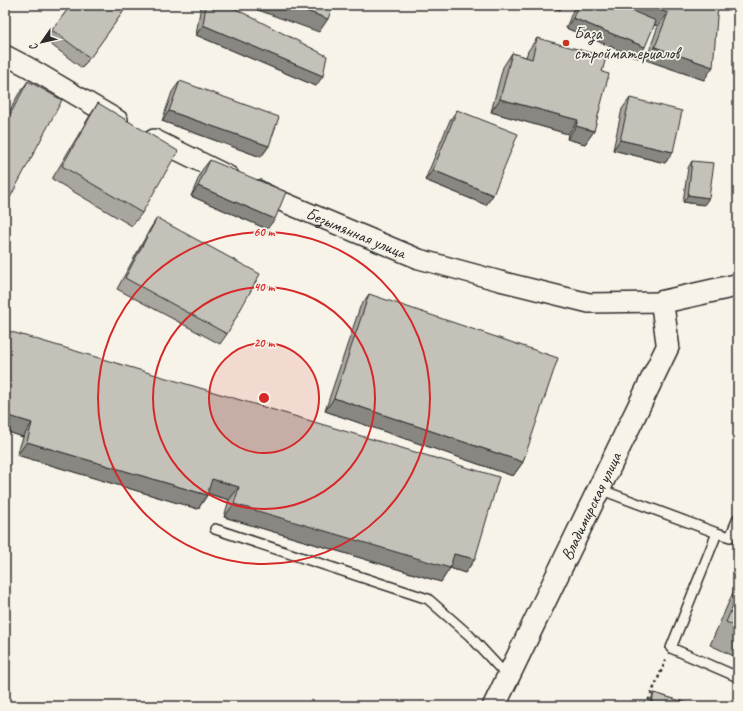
<svg xmlns="http://www.w3.org/2000/svg" width="743" height="711" viewBox="0 0 743 711" font-family="Caveat,sans-serif">
<style>
.lines{fill:none;stroke-linecap:round;stroke-linejoin:round}
.service-casing{stroke:#2b2b2b;stroke-width:12}
.minor-casing{stroke:#2b2b2b;stroke-width:22}
.secondary-casing{stroke:#2b2b2b;stroke-width:25}
.path{stroke:#2b2b2b;stroke-width:2.5;stroke-dasharray:3 3;stroke-linecap:butt}
.service{stroke:#f7f3e8;stroke-width:9}
.minor{stroke:#f7f3e8;stroke-width:19}
.secondary{stroke:#f7f3e8;stroke-width:22}
.wall{fill:#a9a69f;stroke:#2b2b2b}
.shaded-wall{fill:#898782;stroke:#2b2b2b}
.building{fill:#c4c1b9;stroke:#2b2b2b}
.ring{fill:none;stroke:#d62828;stroke-width:2}
.poi-dot{fill:#c8321e;stroke:#f7f3e8;stroke-width:1.5}
.labels{text-anchor:middle;dominant-baseline:central;stroke-width:3.5;stroke-linejoin:round;paint-order:stroke}
.poi-label{font-size:17px;fill:#2b2b2b;stroke:#f7f3e8;text-anchor:start}
.street-label{font-size:17px;fill:#2b2b2b;stroke:#f7f3e8}
.centre{fill:#d62828;stroke:#f7f3e8;stroke-width:2}
.ring-label{font-size:12px;text-anchor:middle;font-weight:bold;fill:#d62828;stroke:#f7f3e8;stroke-width:3.5;stroke-linejoin:round;paint-order:stroke}
</style>
<rect width="100%" height="100%" fill="#f7f3e8"/>
<filter id="ink" filterUnits="userSpaceOnUse"><feTurbulence type="fractalNoise" baseFrequency=".025" numOctaves="2"/><feDisplacementMap in="SourceGraphic" scale="8" xChannelSelector="R" yChannelSelector="G"/><feConvolveMatrix kernelMatrix="1 2 1 2 8 2 1 2 1" color-interpolation-filters="sRGB"/></filter>
<g filter="url(#ink)">
<g class="lines">
<!-- service casing -->
<g class="service-casing">
<path id="service" d="M599,489L717,533L671,648L738,677
M215,529L428,599L469,635L508,677
M717,533L730,537L738,518"/>
</g>
<!-- minor casing -->
<g class="minor-casing">
<g id="minor">
<path d="M5,55L28,67L118,120"/>
<path d="M154,139L229,176"/>
<path id="s1" d="M258,190L276,199L419,259L500,281L589,303L662,302"/>
</g>
</g>
<!-- secondary casing -->
<g class="secondary-casing">
<g id="secondary">
<path id="s2" d="M494,706L668,346L662,302L738,285"/>
</g>
</g>
<!-- path -->
<path class="path" d="M646,706L666,660"/>
<!-- service -->
<use href="#service" class="service"/>
<!-- minor -->
<use href="#minor" class="minor"/>
<!-- secondary -->
<use href="#secondary" class="secondary"/>
</g>
<!-- wall -->
<path class="wall" d="M5,5H10L6,10H5Z
M71,5H128L82,68L45,40Z
M201,5H228L316,86L196,35Z
M575,5H718L704,80L646,60L658,26L654,25L638,58L566,28Z
M738,26V116H735Z
M537,38L602,72L594,131L585,144L567,139L568,134L491,112L503,67L512,53L526,57L528,51Z
M28,81L5,207V120L18,95Z
M180,81L269,146L261,157L162,121L172,92Z
M630,98L673,152L665,163L613,150L622,109Z
M98,103L142,213L132,226L52,179L89,117Z
M457,110L493,195L486,205L425,180L450,120Z
M210,160L267,229L191,196L202,170Z
M692,161L704,205L683,202L688,168Z
M157,218L227,334L220,344L117,289L150,229Z
M369,294L523,462L513,476L325,411L360,307Z
M5,330L475,559L465,573L450,568L441,582L224,517L229,500L208,494L198,509L17,455L23,437L5,431Z
M738,386V395L734,391Z
M738,581V658L710,645Z
M654,693L697,706H649L652,697Z"/>
<!-- shaded-wall -->
<path class="shaded-wall" d="M244,5H291L328,19L319,32Z
M546,5H564L560,10Z
M603,5H647L668,13L658,26Z
M573,18L645,47L638,58L566,28Z
M203,25L323,76L316,86L196,35Z
M655,47L713,67L704,80L646,60Z
M500,99L578,120L568,134L491,112Z
M169,111L269,146L261,157L162,121Z
M738,112V116H735Z
M576,126L594,131L585,144L567,139Z
M620,140L673,152L665,163L613,150Z
M433,170L493,195L486,205L425,180Z
M198,186L275,219L267,229L191,196Z
M688,195L709,198L704,205L683,202Z
M334,398L523,462L513,476L325,411Z
M6,415L32,423L23,437L5,431V417Z
M27,442L207,495L198,509L17,455Z
M212,479L239,487L229,500L203,492Z
M234,504L454,554L475,559L465,573L450,568L441,582L224,517Z"/>
<!-- building -->
<path class="building" d="M71,5H128L90,58L52,30Z
M206,5H228L327,56L323,76L203,25Z
M291,5H333L328,19Z
M578,5H618L656,21L645,47L573,18Z
M647,5H718L713,67L655,47L668,13Z
M537,38L606,57L602,72L609,74L594,131L576,126L578,120L500,99L512,53L532,59Z
M28,81L62,100L5,207V124Z
M180,81L279,117L269,146L169,111Z
M630,98L682,111L673,152L620,140Z
M98,103L178,151L142,213L62,166Z
M457,110L518,134L493,195L433,170Z
M210,160L286,192L275,219L198,186Z
M692,161L714,163L709,198L688,195Z
M157,218L260,274L227,334L125,278Z
M369,294L558,358L523,462L334,398Z
M5,330L499,477L475,559L454,554L450,568L234,504L239,487L212,479L207,495L27,442L32,423L6,415L5,419Z
M738,595V627L726,622Z
M654,693L697,706H651Z"/>
</g>
<!-- distance rings -->
<circle cx="264" cy="398" r="55" fill="#d62828" fill-opacity=".12"/>
<g class="ring">
<circle cx="264" cy="398" r="55"/>
<circle cx="264" cy="398" r="111"/>
<circle cx="264" cy="398" r="166"/>
</g>
<!-- markers -->
<circle class="poi-dot" cx="566" cy="43" r="4"/>
<g class="labels">
<!-- poi labels -->
<g class="poi-label">
<text x="574" y="33">База<tspan x="574" dy="20">стройматериалов</tspan></text>
</g>
<!-- street labels -->
<g class="street-label">
<text stroke="none"><textPath href="#s1" startOffset="107">Безымянная улица</textPath></text>
<text stroke="none"><textPath href="#s2" startOffset="222">Владимирская улица</textPath></text>
</g>
</g>
<circle cx="264" cy="398" r="6" class="centre"/>
<g class="ring-label">
<text x="264" y="236">60 m</text>
<text x="264" y="291">40 m</text>
<text x="264" y="347">20 m</text>
</g>
<!-- margin -->
<rect width="743" height="711" fill="none" stroke="#f7f3e8" stroke-width="20"/>
<rect x="10" y="10" width="723" height="691" fill="none" stroke="#2b2b2b" stroke-width="1.5" filter="url(#ink)"/>
<!-- north arrow -->
<g transform="translate(42 42) rotate(236)" stroke="#f7f3e8" stroke-width="3" paint-order="stroke">
<path d="M0-3L7 15L0 10L-7 15Z" fill="#2b2b2b"/>
<text y="-6" font-size="11" font-weight="bold" text-anchor="middle" fill="#2b2b2b">С</text>
</g>
</svg>
